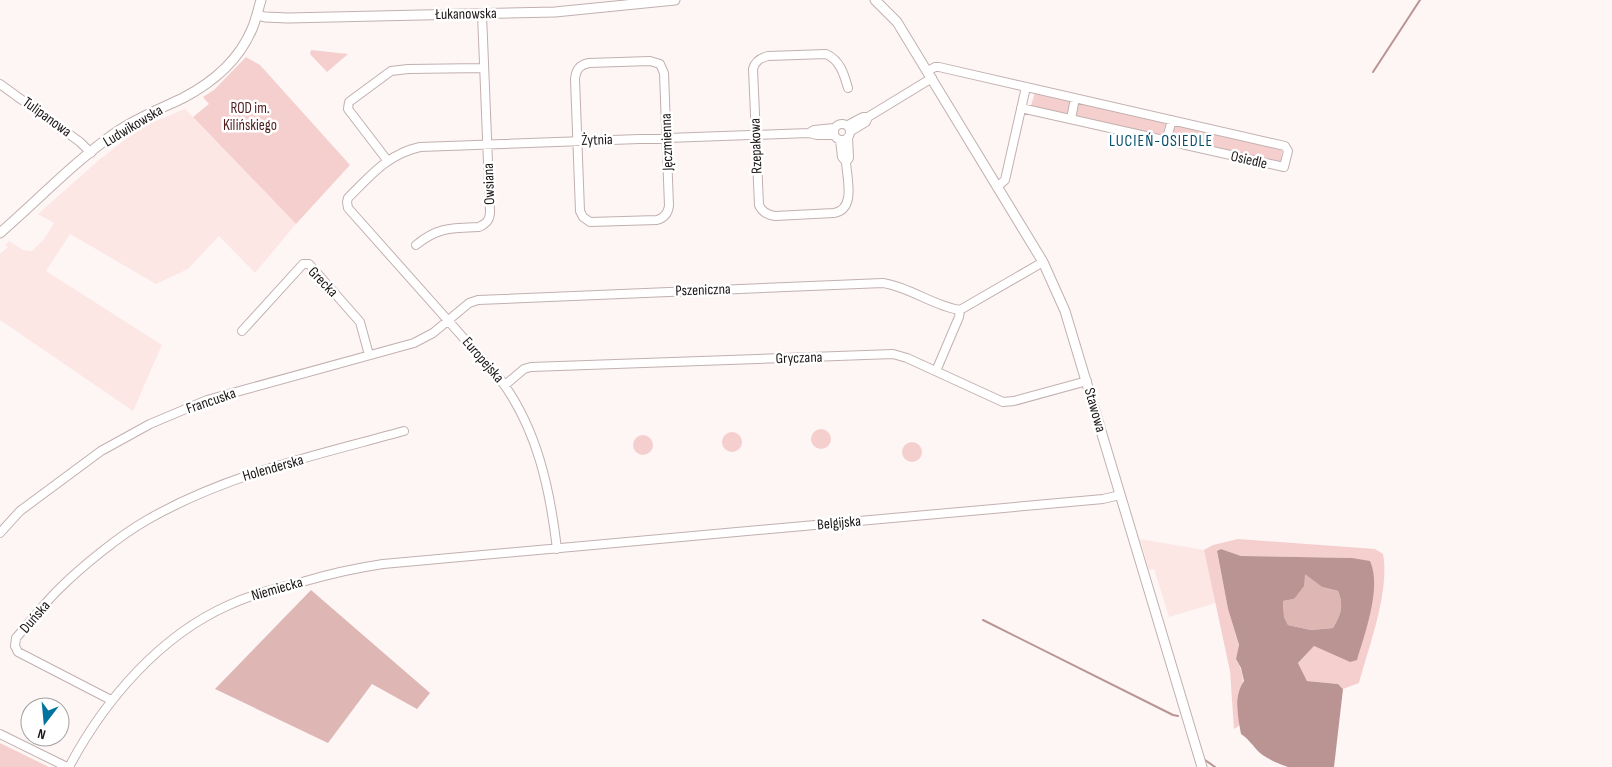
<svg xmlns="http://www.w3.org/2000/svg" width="1612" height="767" viewBox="0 0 1612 767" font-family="'Sofia Sans Condensed',sans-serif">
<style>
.built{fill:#fde7e5}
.green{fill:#f5cfcd}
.forest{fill:#deb7b5}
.water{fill:#ba9492;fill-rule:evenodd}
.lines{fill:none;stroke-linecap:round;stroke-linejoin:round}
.stream{stroke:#ba9492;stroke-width:2}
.minor-casing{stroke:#c2b0af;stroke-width:10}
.tertiary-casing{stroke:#c2b0af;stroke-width:11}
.minor{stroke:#fff;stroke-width:8}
.tertiary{stroke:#fff;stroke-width:9}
.labels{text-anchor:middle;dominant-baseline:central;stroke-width:5;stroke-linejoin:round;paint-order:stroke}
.street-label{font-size:15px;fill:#1b1515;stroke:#fff}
.park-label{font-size:15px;fill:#4f1d1d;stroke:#fff}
.neighbourhood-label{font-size:16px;letter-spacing:1px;fill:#044f6b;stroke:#fff}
</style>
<rect width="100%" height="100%" fill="#fdf6f5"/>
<!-- built -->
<path class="built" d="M185,109L296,224L255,273L219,236L188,269L156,284L70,234L46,271L162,345L133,411L0,320V254L8,247L5,245L9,241L23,250L32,251L44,239L54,223L38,214L99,160L141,127Z
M1140,539L1204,550L1216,603L1169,617L1154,569L1149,570Z"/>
<!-- green -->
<path class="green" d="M311,50L348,54L327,72L310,54Z
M246,57L260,65L350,165L296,224L193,117L209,104L203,97L214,90Z
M1035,92L1053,95L1054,98L1070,101L1068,113L1067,114L1033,109L1031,106Z
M1081,102L1117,109L1119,113L1130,115L1133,113L1151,117L1153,120L1166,123L1162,136L1142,134L1141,131L1123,127L1120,128L1096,123L1095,120L1084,118L1081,120L1076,116L1078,104Z
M1176,124L1211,131L1213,134L1224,137L1227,135L1258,141L1260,145L1271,147L1274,145L1282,149L1281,160L1278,163L1260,158L1257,160L1226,153L1223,149L1206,145L1202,147L1172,138L1173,127Z
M811 439a10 10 0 1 1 20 0a10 10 0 1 1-20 0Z
M722 442a10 10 0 1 1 20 0a10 10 0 1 1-20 0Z
M633 445a10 10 0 1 1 20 0a10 10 0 1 1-20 0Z
M902 452a10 10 0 1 1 20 0a10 10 0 1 1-20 0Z
M1238,539L1375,549L1383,554C1390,591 1369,646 1359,683L1343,689L1338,684L1307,681L1298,663L1314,646L1350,662L1352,558L1241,556L1221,549L1217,552L1228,609L1239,646L1236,659C1249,683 1240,686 1237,709C1237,714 1239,720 1240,725L1234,729L1230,671L1204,550L1213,545Z
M0,743L49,767H0Z"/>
<!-- forest -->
<path class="forest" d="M1305,573L1322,587L1338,591C1344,606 1341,614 1333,628L1311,630L1288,625L1284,617L1283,601L1294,599Z
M311,590L430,693L417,709L372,684L328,743L215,689Z"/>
<!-- water -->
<path class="water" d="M1221,549L1241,556L1352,558L1370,561C1382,587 1365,633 1357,660L1350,662L1314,646L1298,663L1307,681L1338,684L1343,689L1334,767H1288C1277,763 1264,758 1256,749C1251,743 1248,739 1241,734C1238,717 1233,697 1244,681L1241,668L1236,659L1239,645L1228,609L1217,551ZM1305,574L1322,587L1338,591C1344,606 1341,614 1333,628L1311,630L1288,625L1284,617L1283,601L1294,599L1304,586Z"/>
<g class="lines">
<!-- stream -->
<path class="stream" d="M1373,72L1420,0
M983,620L1173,715L1178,716
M1205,760L1215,767"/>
<!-- minor casing -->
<g class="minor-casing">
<path id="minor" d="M650,61L660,64L664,73L669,206C668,213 664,218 657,220L590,222L583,217L580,211L575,79C576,70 579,65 589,63Z
M928,71L935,67H939L1285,146L1288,151L1284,167L1021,108
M0,84L80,142L91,153
M1071,119L1075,98
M834 132a8 8 0 1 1 16 0a8 8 0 1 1-16 0Z
M848,125L863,117H868
M851,131L866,122L868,117L932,78
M809,133L814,130L834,128
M848,137L849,158L846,162C847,179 856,209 834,213L775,216C767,215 762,212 759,205L753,69C755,61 760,58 768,56L826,54C840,60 844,74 848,88
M840,140L842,157L846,162
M1166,141L1172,120
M387,160L348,109L349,102L391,71L408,69L484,68
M997,187L1005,180L1026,87
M416,245C438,227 452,228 479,227C486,224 490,220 490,212L482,14
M242,331L303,264H309L360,322L369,355
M936,371L959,317L960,310L1043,262
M505,385L524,369L531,367L893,354L907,358L1003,402L1014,401L1087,381
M0,533L20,511L101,451L150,424L207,400L414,343L433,333L469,303L478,300L883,283C910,287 933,306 960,310
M557,549C550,489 537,428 500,379L348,208L347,202L348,198C371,175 388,154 420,147L809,133L817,135H834
M111,700L18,652L15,646L16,638C30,622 43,605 58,590C81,567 119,536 147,520C227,474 317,455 404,431
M0,734L67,767
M69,767C104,701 159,636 229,605C253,594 277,588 302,582C329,574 356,568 383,564L1103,499L1120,495"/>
</g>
<!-- tertiary casing -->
<g class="tertiary-casing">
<path id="tertiary" d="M875,0L897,22L1043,262L1065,311L1202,767
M257,15L265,17L288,18L555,12L675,0
M0,233C38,200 74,162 115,133C136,118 160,109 183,98C212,83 239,60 252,29C256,20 258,10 261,0"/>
</g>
<!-- minor -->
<use href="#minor" class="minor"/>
<!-- tertiary -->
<use href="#tertiary" class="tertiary"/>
</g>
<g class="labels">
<!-- street labels -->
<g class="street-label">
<text transform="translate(466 14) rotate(-1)">Łukanowska</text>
<text transform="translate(47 117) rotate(36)">Tulipanowa</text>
<text transform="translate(133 126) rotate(-31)">Ludwikowska</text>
<text transform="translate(597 140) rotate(-2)">Żytnia</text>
<text transform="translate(667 142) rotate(-92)">Jęczmienna</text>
<text transform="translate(756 146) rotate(-92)">Rzepakowa</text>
<text transform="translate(1249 160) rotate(13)">Osiedle</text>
<text transform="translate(489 184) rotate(-92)">Owsiana</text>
<text transform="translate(323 282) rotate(46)">Grecka</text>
<text transform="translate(703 290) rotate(-2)">Pszeniczna</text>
<text transform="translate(799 358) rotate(-2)">Gryczana</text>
<text transform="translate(483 360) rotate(49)">Europejska</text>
<text transform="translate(211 401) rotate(-19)">Francuska</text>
<text transform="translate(1095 410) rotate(74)">Stawowa</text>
<text transform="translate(273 468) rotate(-16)">Holenderska</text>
<text transform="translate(839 523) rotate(-5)">Belgijska</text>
<text transform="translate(277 589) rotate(-16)">Niemiecka</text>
<text transform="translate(35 617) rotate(-49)">Duńska</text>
</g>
<!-- park labels -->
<g class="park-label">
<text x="250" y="108">ROD im.<tspan x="250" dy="17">Kilińskiego</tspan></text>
</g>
<!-- neighbourhood labels -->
<g class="neighbourhood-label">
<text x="1161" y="141">LUCIEŃ-OSIEDLE</text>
</g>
</g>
<!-- north arrow -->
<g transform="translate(45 722) rotate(196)"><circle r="24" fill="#ffffff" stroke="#a4a1a1"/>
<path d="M0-4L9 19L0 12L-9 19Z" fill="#00749e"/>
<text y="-8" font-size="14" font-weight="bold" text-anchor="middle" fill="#1b1515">N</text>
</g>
</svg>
